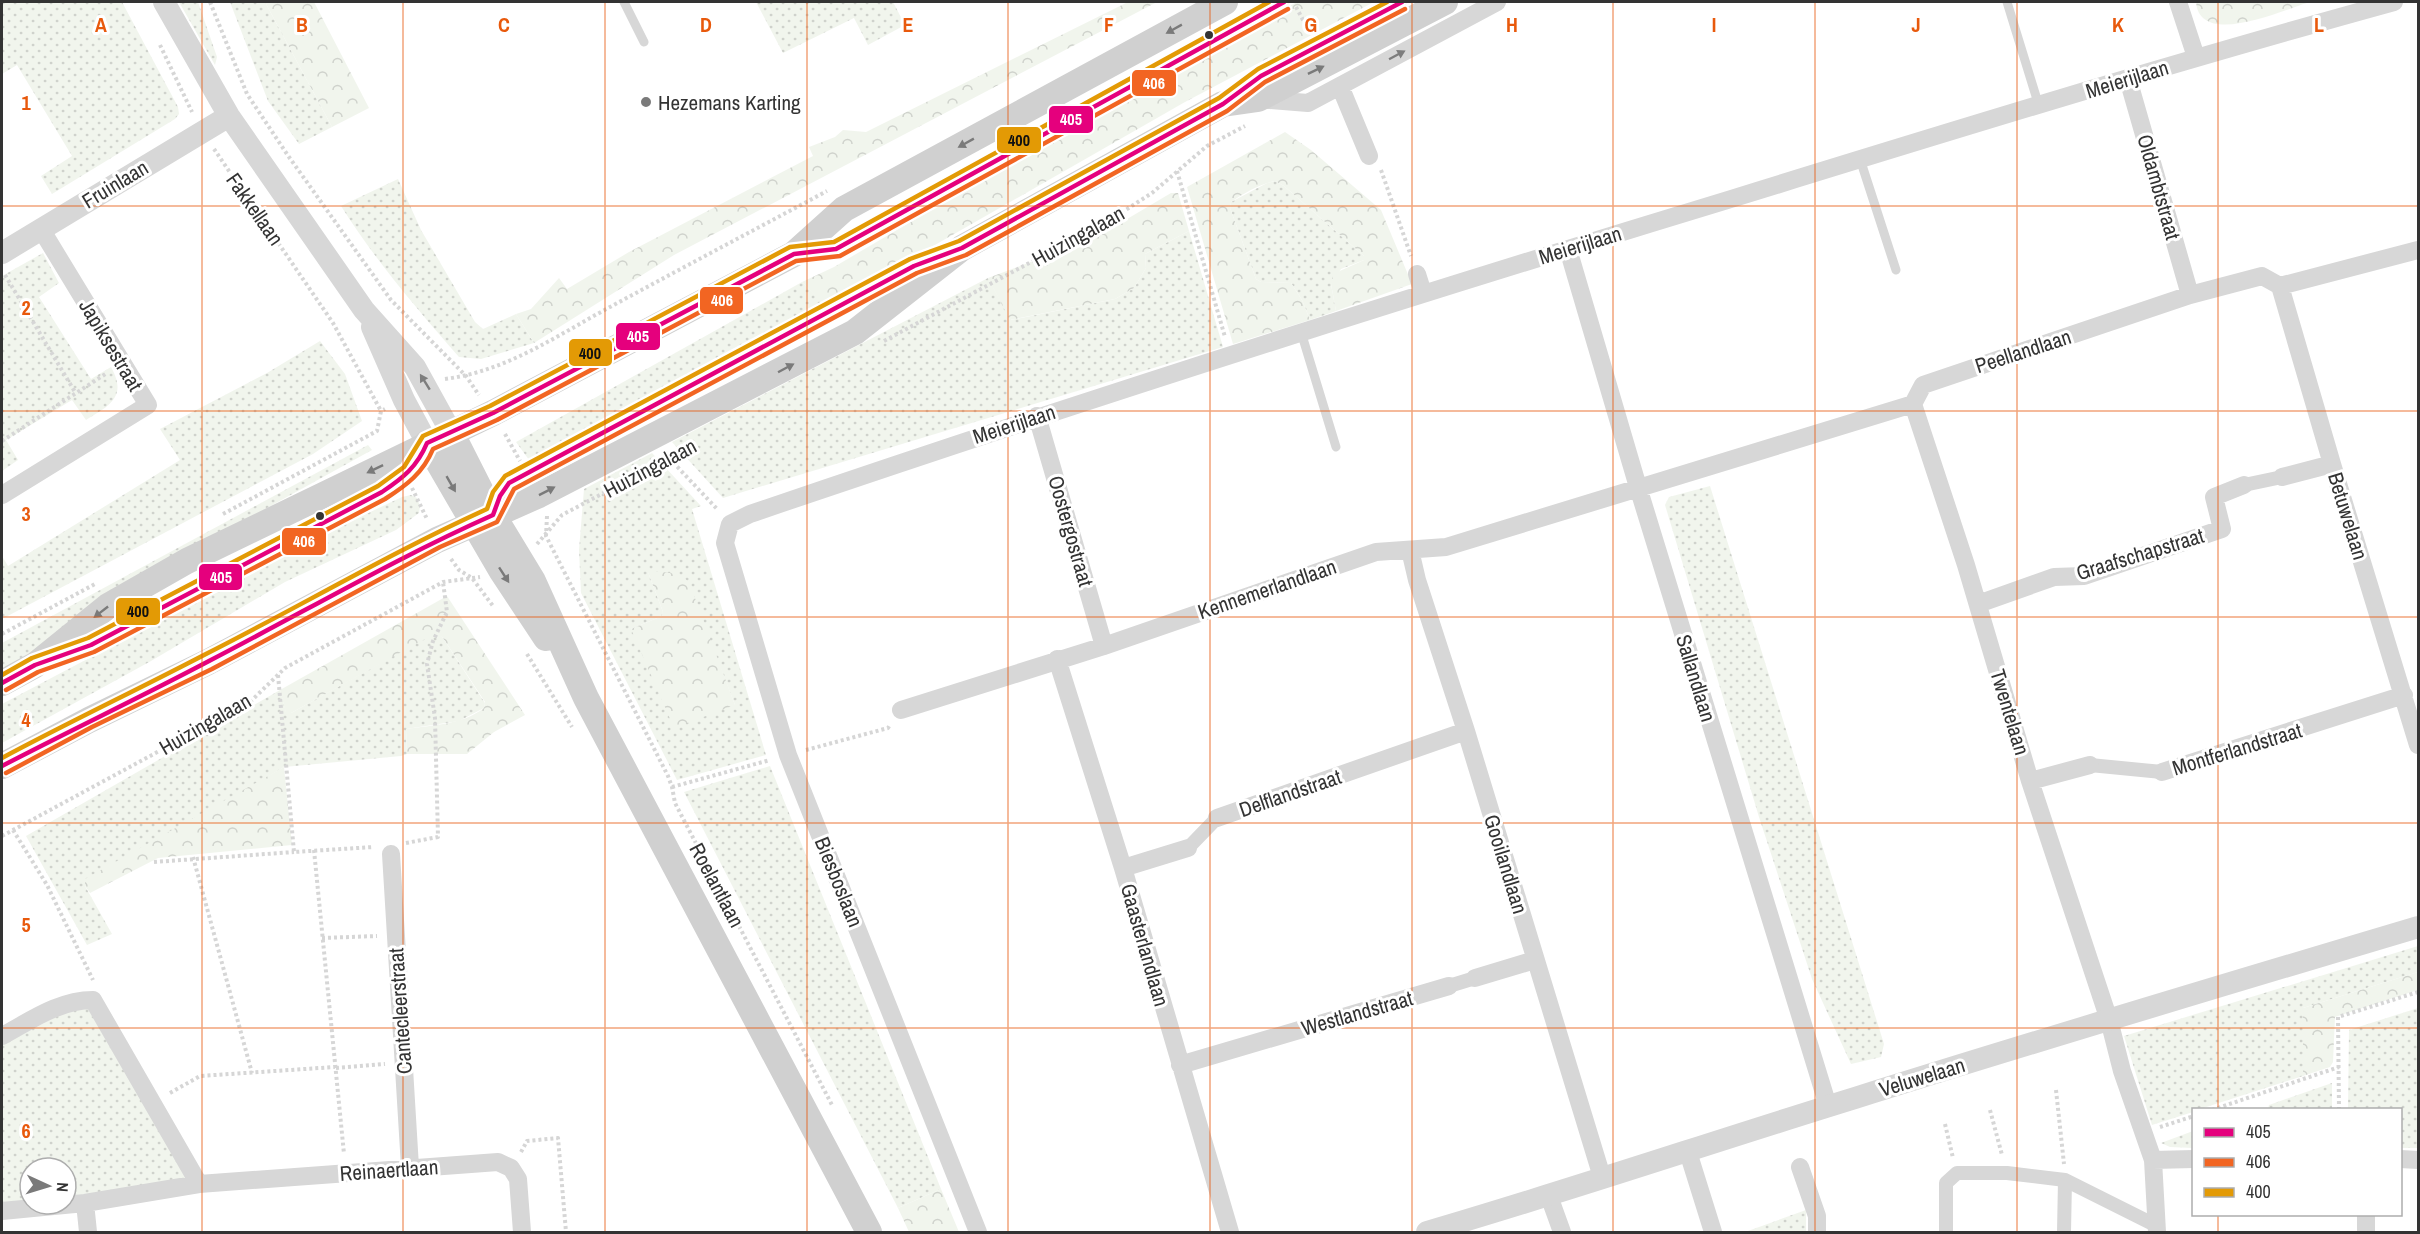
<svg xmlns="http://www.w3.org/2000/svg" width="2420" height="1234" viewBox="0 0 2420 1234" font-family="'Archivo Narrow',sans-serif">
<style>
.grass{fill:url(#grass-dots);fill-rule:evenodd}
.forest{fill:url(#forest-crowns)}
.lines{fill:none;stroke-linecap:round;stroke-linejoin:round}
.path{stroke:#d6d6d6;stroke-width:4;stroke-dasharray:3 3;stroke-linecap:butt}
.service{stroke:#d7d7d7;stroke-width:9}
.pedestrian{stroke:#d7d7d7;stroke-width:14}
.minor{stroke:#d7d7d7;stroke-width:18}
.tertiary{stroke:#d7d7d7;stroke-width:22}
.secondary{stroke:#d0d0d0;stroke-width:26}
.bus-1-casing{stroke:#fff;stroke-width:9}
.bus-2-casing{stroke:#fff;stroke-width:9}
.bus-3-casing{stroke:#fff;stroke-width:9}
.bus-1{stroke:#e5007d;stroke-width:4.5}
.bus-2{stroke:#f26522;stroke-width:4.5}
.bus-3{stroke:#e39a05;stroke-width:4.5}
.oneway{fill:#7a7a7a}
.oneway2{fill:#7d7d7d}
.grid{fill:none;stroke:#e8590c;stroke-width:1.5;stroke-opacity:0.55}
.bus-dot{fill:#333;stroke:#fff;stroke-width:2}
.poi-dot{fill:#7a7a7a;stroke:#fff;stroke-width:2}
.labels{text-anchor:middle;dominant-baseline:central;stroke-width:6;stroke-linejoin:round;paint-order:stroke}
.street-label{font-size:21px;fill:#333;stroke:#fff}
.poi-label{font-size:21px;fill:#333;stroke:#fff;text-anchor:start}
.grid-label{font-size:20px;text-anchor:middle;font-weight:bold;fill:#e8590c;stroke:#fff;stroke-width:6;stroke-linejoin:round;paint-order:stroke}
.line-badge{stroke:#fff;stroke-width:2}
.badge-label{font-size:16px;text-anchor:middle;font-weight:bold;fill:#fff}
.pale-badge-label{font-size:16px;text-anchor:middle;font-weight:bold;fill:#111}
</style>
<defs>
<pattern id="grass-dots" width="8" height="8" patternUnits="userSpaceOnUse" patternTransform="scale(1.5)"><rect width="8" height="8" fill="#f1f5ed"/><path d="M2 2h.1M6 6h.1" fill="none" stroke="#cfd2cc" stroke-width="1.8" stroke-linecap="round"/></pattern>
<pattern id="forest-crowns" width="20" height="18" patternUnits="userSpaceOnUse" patternTransform="scale(1.5)"><rect width="20" height="18" fill="#f1f5ed"/><path d="M2 6a3 3 0 1 1 6 0M12 15a3 3 0 1 1 6 0" fill="none" stroke="#cfd2cc"/></pattern>
</defs>
<rect width="100%" height="100%" fill="#fff"/>
<!-- grass -->
<path class="grass" d="M2,2H122L178,107L179,114L175,119L52,194L41,176L72,156L17,65L2,74Z
M179,2H198L217,57L215,65Z
M230,2H265L332,127L299,144L268,101Z
M756,2H893L905,25L868,45L854,18L783,53Z
M398,179L421,230L475,322L483,329L516,314L534,343L481,359L459,357C417,309 375,260 341,206Z
M1275,181L1284,186L1364,256V260L1341,269L1331,284L1336,311L1310,320L1302,300L1291,283L1261,282L1256,279L1230,208L1231,202L1267,183Z
M1189,231L1223,347L723,498L672,442L988,278L1011,320L1115,299L1134,288L1146,268L1145,254Z
M43,253L59,283L39,297L91,379L111,367C128,397 109,406 86,420L72,400L6,440L18,460L2,471V276Z
M802,282L825,304L532,464L516,442Z
M320,341L345,374L362,421L313,454L2,619V556L8,566L180,460L160,429L267,373Z
M368,445L372,450L106,597L27,658L2,672V643Z
M652,453L701,506L692,509L766,755L677,780L581,593L579,550L584,489ZM648,572L721,669L735,705L631,629L662,616L663,612Z
M1710,486L1884,1044L1881,1057L1851,1064L1812,979L1759,817L1665,505L1669,497Z
M411,495L417,498L420,506L419,513L396,530L285,582L151,661L2,743V704L330,531L402,497Z
M436,632L443,638L485,703L484,708L459,721L406,729L407,754L401,756L284,767L85,886L112,934L87,945L26,836L280,690L286,712L291,713Z
M770,766L941,1189L898,1208L684,792Z
M2418,946V972L2303,1008V1076L2200,1109L2194,1110L2193,1112L2152,1125L2124,1036Z
M86,1005L191,1182L66,1200V1168H30V1204L2,1206V1045L71,1009Z
M2418,1008V1148H2401L2400,1110L2348,1109L2349,1030Z
M2332,1083V1109H2268L2269,1105Z
M2193,1131V1148L2170,1147L2161,1143Z
M1806,1210V1232H1745Z"/>
<!-- forest -->
<path class="forest" d="M265,2H314L369,108L332,127Z
M1128,2H1157L674,255L534,343L516,314L531,309L559,278L567,289L629,252L813,156L809,147L835,137L843,130L866,132Z
M1297,2H1374L1185,102L823,309L824,304L802,282L834,267L1104,108Z
M2196,2H2310C2285,9 2200,49 2196,2Z
M1285,132L1311,150L1381,210L1412,284L1336,311L1331,284L1333,274L1364,260V256L1284,186L1275,181C1260,184 1244,193 1231,202L1230,208L1256,279L1261,282L1291,283L1302,300L1310,320L1233,344L1187,187Z
M1171,193H1178L1189,231L1145,254L1146,268L1134,288L1115,299L1010,320L988,278L1095,238Z
M648,572C664,572 677,571 689,582L735,705L674,728L631,629L662,616L663,612Z
M447,596L525,715L494,732L467,754H407L406,729C432,725 462,725 484,708L485,702L443,638L436,633L291,713H286L280,690Z
M284,767L292,845L158,858L90,893L85,886V879Z
M2418,972V990L2335,1017L2333,1062L2330,1067L2303,1076V1008Z
M941,1189L959,1232H909L898,1208Z"/>
<g class="lines">
<!-- path -->
<path class="path" d="M210,2L247,94L289,157L391,300L466,376L479,395
M1296,7L1310,33
M160,45L192,112
M214,149L333,323L381,411
M1381,170L1411,256
M1177,171L1225,337
M5,275L75,392
M884,341L1113,218L1152,193L1207,146L1245,126
M445,379C507,371 556,336 610,307C682,268 754,230 827,191
M505,434L520,461
M2,441L107,373
M669,458L718,510
M412,488L427,519
M223,514L377,431L381,411L385,409
M547,516L546,536L668,776L672,787L675,803L832,1105
M537,544L562,515L696,444
M451,559L459,570L472,578L493,606
M2,634L95,584
M527,654L572,727
M278,675L294,852L374,847
M806,750L888,728L890,725
M672,787L770,760
M13,830L47,885L93,980
M2,836L250,702L285,668L443,582L480,577
M406,843L438,837L435,718L427,664L433,641L447,612L443,582
M314,850L344,1154
M193,857L252,1073
M154,862L294,852
M322,938L377,936
M336,1068L385,1064
M2056,1090L2064,1164
M170,1093L200,1076L335,1067
M1990,1110L2002,1155
M2212,1110L2339,1067
M2339,1110L2338,1017L2418,992
M1945,1124L1953,1158
M2160,1127L2194,1116
M521,1152L527,1141L558,1138L566,1232"/>
<!-- service -->
<path class="service" d="M624,2L644,42
M2007,2L2039,106
M1237,94L1261,76L1402,2
M1860,159L1896,270
M805,252L836,249L1284,2
M1301,332L1336,447
M495,510L500,496L509,483L914,266L934,258
M61,656L91,645L382,492C400,480 416,472 424,451"/>
<!-- pedestrian -->
<path class="pedestrian" d="M2244,485L2282,477
M2090,765L2162,772
M1188,848L1217,818
M1449,986L1475,978
M1946,1232V1183L1957,1173H2007L2065,1180L2157,1226
M2064,1232L2065,1180"/>
<!-- minor -->
<path class="minor" d="M2178,2L2196,57
M2128,79L2190,295
M1340,86L1369,156
M1258,99L1308,103L1497,2
M1568,249L1638,487L1828,1106
M1417,274L1423,293
M2280,286L2332,464L2418,745
M1913,404L1966,565L2030,781L2109,1020L2122,1071L2153,1160L2157,1232
M1037,416L1104,646
M2282,477L2332,464
M2,495L148,405L41,229
M1410,550L1417,580L1466,731L1602,1177
M1978,604L2054,577L2084,576L2222,529L2214,497L2244,485
M1057,659L1123,868L1230,1232
M901,710L1104,646L1376,552L1446,547L1913,404L1923,385L2190,295L2262,276L2280,286L2418,250
M2162,772L2404,695
M2030,781L2090,765
M1217,818L1466,731
M391,854L410,1167
M1123,868L1188,848
M1475,978L1535,960
M2,1036C30,1021 59,1000 93,1000L199,1184
M1180,1065L1449,986
M1688,1152L1713,1232
M2400,1159L2418,1160
M2153,1160L2194,1159
M1800,1167L1817,1216V1232
M1549,1196L1562,1232
M85,1203L88,1232
M2,1211L85,1203L199,1184L498,1162L511,1168L518,1179L522,1232
M978,1232L788,755L725,543L730,524L750,514C1075,403 1402,299 1731,199C1951,131 2172,63 2394,2
M2366,1232V1214"/>
<!-- tertiary -->
<path class="tertiary" d="M164,2L229,116L364,310L415,367L452,434
M2,253L229,116
M372,327L404,400L427,443
M1427,1232C1571,1190 1712,1142 1855,1098C2042,1039 2230,983 2418,927"/>
<!-- secondary -->
<path class="secondary" d="M452,434L493,515L533,581L586,698L869,1232
M427,443L501,570L546,638
M2,683L35,665L108,606L187,561L493,413L794,254L844,209L1225,2
M2,766L89,720L208,662L437,540L539,495L855,332L962,248L1223,104L1258,99L1445,2"/>
<!-- bus-1 casing -->
<g class="bus-1-casing">
<path id="bus-1" d="M2,683L35,665L91,645L382,492C403,478 417,467 427,443L493,413L794,254L836,249L1284,2
M2,766C71,730 141,697 209,661C304,612 396,558 493,515L500,496L509,483L914,266L962,248L1223,104L1261,76L1402,2"/>
</g>
<!-- bus-2 casing -->
<g class="bus-2-casing">
<path id="bus-2" d="M6,690L38,672L94,652L385,499C407,485 423,473 433,449L497,420L796,261L840,256L1288,9
M6,773L92,727L212,669L440,547L497,522L514,489L917,273L966,255L1227,111L1265,82L1405,9"/>
</g>
<!-- bus-3 casing -->
<g class="bus-3-casing">
<path id="bus-3" d="M2,675L32,658L88,638L378,486L404,467L423,436L490,406L790,247L834,242L1269,2
M2,758C69,722 137,690 204,655C299,607 390,553 487,509L493,492L505,476L910,259L959,241L1219,98L1258,69L1387,2"/>
</g>
<!-- bus-1 -->
<use href="#bus-1" class="bus-1"/>
<!-- bus-2 -->
<use href="#bus-2" class="bus-2"/>
<!-- bus-3 -->
<use href="#bus-3" class="bus-3"/>
</g>
<!-- one-way arrows -->
<defs><path id="oneway-solid" d="M-6-.8H1V-3.2L6.5 0L1 3.2V.8H-6Z" transform="scale(1.5)"/></defs>
<g class="oneway">
<use href="#oneway-solid" transform="translate(1174 29) rotate(151)"/>
<use href="#oneway-solid" transform="translate(1316 70) rotate(-26)"/>
<use href="#oneway-solid" transform="translate(966 143) rotate(151)"/>
<use href="#oneway-solid" transform="translate(786 368) rotate(-28)"/>
<use href="#oneway-solid" transform="translate(375 469) rotate(154)"/>
<use href="#oneway-solid" transform="translate(451 484) rotate(60)"/>
<use href="#oneway-solid" transform="translate(547 491) rotate(-27)"/>
<use href="#oneway-solid" transform="translate(504 575) rotate(57)"/>
<use href="#oneway-solid" transform="translate(101 612) rotate(142)"/>
</g>
<g class="oneway2">
<use href="#oneway-solid" transform="translate(1397 55) rotate(-28)"/>
<use href="#oneway-solid" transform="translate(425 382) rotate(-122)"/>
</g>
<!-- grid -->
<path class="grid" d="M202,2V1232M403,2V1232M605,2V1232M807,2V1232M1008,2V1232M1210,2V1232M1412,2V1232M1613,2V1232M1815,2V1232M2017,2V1232M2218,2V1110M2,206H2418M2,411H2418M2,617H2418M2,823H2418M2,1028H2418M2218,1214V1232"/>
<!-- markers -->
<g class="bus-dot">
<circle cx="1209" cy="35" r="5"/>
<circle cx="320" cy="516" r="5"/>
</g>
<circle class="poi-dot" cx="646" cy="102" r="6"/>
<g class="labels">
<!-- street labels -->
<g class="street-label">
<text transform="translate(2127 79) rotate(-17)">Meierijlaan</text>
<text transform="translate(115 184) rotate(-31)">Fruinlaan</text>
<text transform="translate(2159 187) rotate(74)">Oldambtstraat</text>
<text transform="translate(255 209) rotate(55)">Fakkellaan</text>
<text transform="translate(1078 236) rotate(-29)">Huizingalaan</text>
<text transform="translate(1580 245) rotate(-17)">Meierijlaan</text>
<text transform="translate(111 345) rotate(59)">Japiksestraat</text>
<text transform="translate(2023 351) rotate(-18)">Peellandlaan</text>
<text transform="translate(1014 424) rotate(-18)">Meierijlaan</text>
<text transform="translate(650 468) rotate(-28)">Huizingalaan</text>
<text transform="translate(2348 516) rotate(73)">Betuwelaan</text>
<text transform="translate(1071 531) rotate(74)">Oostergostraat</text>
<text transform="translate(2140 554) rotate(-17)">Graafschapstraat</text>
<text transform="translate(1267 589) rotate(-19)">Kennemerlandlaan</text>
<text transform="translate(1696 678) rotate(73)">Sallandlaan</text>
<text transform="translate(2010 712) rotate(73)">Twentelaan</text>
<text transform="translate(205 724) rotate(-30)">Huizingalaan</text>
<text transform="translate(2237 749) rotate(-17)">Montferlandstraat</text>
<text transform="translate(1290 793) rotate(-19)">Delflandstraat</text>
<text transform="translate(1506 864) rotate(73)">Gooilandlaan</text>
<text transform="translate(839 882) rotate(68)">Biesboslaan</text>
<text transform="translate(717 885) rotate(62)">Roelantlaan</text>
<text transform="translate(1145 945) rotate(74)">Gaasterlandlaan</text>
<text transform="translate(400 1011) rotate(-94)">Cantecleerstraat</text>
<text transform="translate(1357 1013) rotate(-16)">Westlandstraat</text>
<text transform="translate(1922 1077) rotate(-17)">Veluwelaan</text>
<text transform="translate(389 1170) rotate(-4)">Reinaertlaan</text>
</g>
<!-- poi labels -->
<g class="poi-label">
<text x="658" y="102">Hezemans Karting</text>
</g>
</g>
<g class="grid-label">
<text x="101" y="32">A</text>
<text x="302" y="32">B</text>
<text x="504" y="32">C</text>
<text x="706" y="32">D</text>
<text x="908" y="32">E</text>
<text x="1109" y="32">F</text>
<text x="1311" y="32">G</text>
<text x="1512" y="32">H</text>
<text x="1714" y="32">I</text>
<text x="1916" y="32">J</text>
<text x="2118" y="32">K</text>
<text x="2319" y="32">L</text>
<text x="26" y="110">1</text>
<text x="26" y="315">2</text>
<text x="26" y="521">3</text>
<text x="26" y="727">4</text>
<text x="26" y="932">5</text>
<text x="26" y="1138">6</text>
</g>
<g class="line-badge">
<rect x="1131" y="69" width="46" height="28" rx="6" fill="#f26522"/>
<rect x="1048" y="105" width="46" height="29" rx="6" fill="#e5007d"/>
<rect x="996" y="126" width="46" height="28" rx="6" fill="#e39a05"/>
<rect x="699" y="286" width="45" height="29" rx="6" fill="#f26522"/>
<rect x="615" y="322" width="46" height="29" rx="6" fill="#e5007d"/>
<rect x="568" y="338" width="45" height="29" rx="6" fill="#e39a05"/>
<rect x="281" y="527" width="46" height="29" rx="6" fill="#f26522"/>
<rect x="198" y="563" width="45" height="28" rx="6" fill="#e5007d"/>
<rect x="115" y="597" width="46" height="29" rx="6" fill="#e39a05"/>
</g>
<g class="badge-label">
<text x="1154" y="89">406</text>
<text x="1071" y="125">405</text>
<text x="722" y="306">406</text>
<text x="638" y="342">405</text>
<text x="304" y="547">406</text>
<text x="221" y="583">405</text>
</g>
<g class="pale-badge-label">
<text x="1019" y="146">400</text>
<text x="590" y="359">400</text>
<text x="138" y="617">400</text>
</g>
<!-- border -->
<rect width="2420" height="1234" fill="none" stroke="#333333" stroke-width="6"/>
<!-- legend -->
<rect x="2192" y="1108" width="210" height="108" fill="#ffffff" stroke="#adadad" stroke-width="1.5"/>
<rect x="2204" y="1128" width="30" height="9" fill="#e5007d" stroke="#adadad" stroke-width="1.5"/>
<text x="2246" y="1138" font-size="18" fill="#333333">405</text>
<rect x="2204" y="1158" width="30" height="9" fill="#f26522" stroke="#adadad" stroke-width="1.5"/>
<text x="2246" y="1168" font-size="18" fill="#333333">406</text>
<rect x="2204" y="1188" width="30" height="9" fill="#e39a05" stroke="#adadad" stroke-width="1.5"/>
<text x="2246" y="1198" font-size="18" fill="#333333">400</text>
<!-- north arrow -->
<g transform="translate(48 1186) rotate(94)"><circle r="28" fill="#ffffff" stroke="#adadad" stroke-width="1.5"/>
<path d="M0-4.5L10 22L0 15L-10 22Z" fill="#7a7a7a"/>
<text y="-9" font-size="16" font-weight="bold" text-anchor="middle" fill="#333333">N</text>
</g>
</svg>
